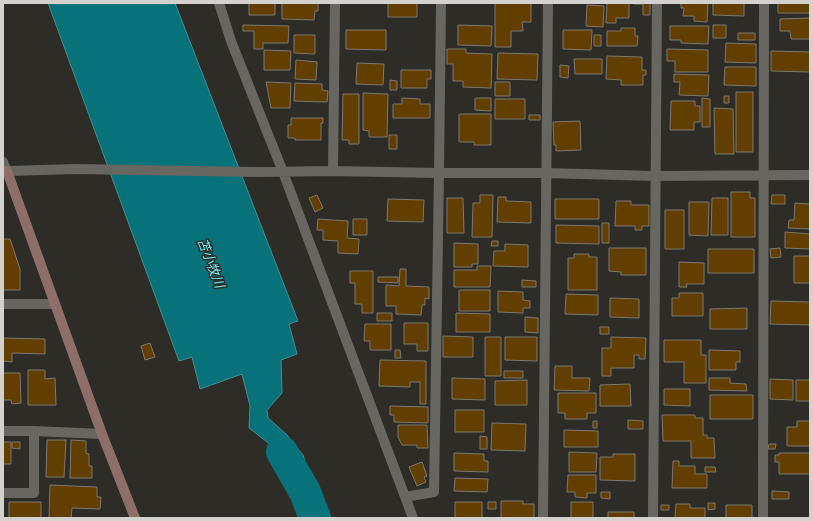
<svg xmlns="http://www.w3.org/2000/svg" width="813" height="521" viewBox="0 0 813 521" font-family="'DM Sans','Noto Sans JP',sans-serif">
<style>
.water{fill:#077279;stroke:#448f92}
.lines{fill:none;stroke-linecap:round;stroke-linejoin:round}
.river{stroke:#077279;stroke-width:32}
.building{fill:#623e01;stroke:#7d7873}
.street{stroke:#686660;stroke-width:10}
.secondary{stroke:#8e6f68;stroke-width:10}
.labels{text-anchor:middle;dominant-baseline:central;stroke-width:3;stroke-linejoin:round;paint-order:stroke}
.water-label{font-size:13px;font-style:italic;fill:#70f1fa;stroke:#2d2c27}
</style>
<rect width="100%" height="100%" fill="#2d2c27"/>
<!-- water -->
<path class="water" d="M48,3H175L298,321L289,324L297,354L281,360L282,393L267,410L268,418L287,435L303,455L315,492L301,489L271,445L249,428L250,406L242,374L200,389L192,357L179,361Z"/>
<g class="lines">
<!-- river -->
<path class="river" d="M282,452L305,492L315,518"/>
</g>
<!-- building -->
<path class="building" d="M249,3H275V15H249Z
M282,3H318V11H315L314,20L282,19Z
M388,3H417V17H388Z
M495,3H531V22H522L523,31H511V47H495Z
M607,3H629V18H616V23H606Z
M634,3H650V15H643V4H634Z
M681,3H708L707,22L694,21V16H683L684,8H681Z
M713,3H744V16L713,15Z
M778,3H810V13H778Z
M587,5L604,6L603,27L586,26Z
M810,18V39H791L790,31H780V19Z
M243,25L289,26L288,43H263V49H254V31H243Z
M458,25L492,26L491,46L458,45Z
M713,25H726V38H713Z
M670,26H709L708,44L681,43V40H670Z
M621,28H635V36H638L637,46H607V31H621Z
M346,30H386V50L346,49Z
M563,30H592L591,50L563,49Z
M738,33H755V40H738Z
M294,35H315V54L294,53Z
M594,35H601V46H594Z
M726,43L756,44V63L725,62Z
M447,49H466V53L492,54L491,88L463,87V81H453V64H447Z
M667,49L708,50V72H675V61H667Z
M264,50L291,51L290,70H264Z
M771,51L810,52V72L771,71Z
M498,53L538,54L537,80L497,79Z
M607,56L642,57V70H646V75H643V85H621V80L606,79Z
M574,59H602V74H575Z
M296,60L317,62L316,80L295,79Z
M357,63L384,64L383,85L356,84Z
M560,65L569,66L568,78L560,77Z
M725,67H756V86L724,85Z
M401,70H431V79H427V88H401Z
M674,74L709,75L708,96L679,95L680,82H674Z
M390,80L397,81V90H390Z
M266,82L291,83L290,108H271Z
M495,82H510V96H495Z
M295,83L322,84V90L328,91L327,102L294,101Z
M736,92H753V152H736Z
M363,93L388,94L387,137H369V131L363,130Z
M343,94H359V144H349V140H342Z
M724,96H729V103H724Z
M402,98L420,99V104H430V118H393V104H402Z
M475,98H491V111L475,110Z
M702,98L710,99V127H702Z
M495,99H525V119H495Z
M671,101H695V106H700V122H694V130H670Z
M714,108L733,109L734,154H715Z
M459,114H491V145H474V142H459Z
M529,115H540V120H529Z
M291,118H323V123H321V140H295V138H288V125H291Z
M580,121L581,150L556,151V145H554L553,122Z
M389,135H397V149H389Z
M731,192H750V198H755V237H731Z
M317,195L323,208L315,212L309,198Z
M480,195H493L492,237H472L473,203H480Z
M772,195H785V204H771Z
M498,197H506V201L531,202V223L497,222Z
M447,198H463L464,233H447Z
M712,198H728V235H711Z
M388,199L424,200L423,222L387,221Z
M555,199H599V219H555Z
M616,201H631V205H649V226H642V230H635V226H615Z
M689,202H709L708,236L689,235Z
M795,203L810,204V229L788,228L789,220H794Z
M665,210H684V249H665Z
M318,219L348,221L347,238L359,239L358,254L338,253V241L323,240V230H317Z
M353,219H367V235H353Z
M602,223H609V243H602Z
M556,225L599,226V244L556,243Z
M785,232L810,234V249L785,248Z
M3,239H10L20,269V290H3Z
M492,241H498V246H491Z
M454,243L478,244V264H472V267H454Z
M505,244L528,245V267L493,266L494,251H505Z
M609,248H646V275H621V272L609,271Z
M780,248L781,257L771,258L770,249Z
M708,249H754V273H708Z
M574,254H589V257H597V290H568V258H574Z
M794,256H810V283H794Z
M679,262L704,263V284H686L687,287H679Z
M477,266H491L490,287H454V270H477Z
M400,269H406V286L429,287V299L425,298V305H422L421,315L396,314V306H386V285L399,286Z
M350,271H373V313H362V304H355V283H350Z
M378,277H398V283L378,282Z
M522,280L536,281V287H522Z
M459,290H490V311H459Z
M498,291L523,292V300L530,301V308H523V313L498,312Z
M679,293H703V316H672V298H679Z
M566,294L598,295V315L565,314Z
M610,298L639,299V318L610,317Z
M771,301L810,302V325L770,324Z
M747,308V329H710V309Z
M377,313H392V321H377Z
M456,313L490,314V332H456Z
M525,317L538,318V333L525,332Z
M404,323H428V351H417V344H404Z
M365,324H391V350H370V341H364Z
M600,327H609V334H600Z
M443,336L473,337V357H443Z
M485,337H501V376H485Z
M505,337H537V361L505,360Z
M611,337L646,338L645,359H639V355H634V368H611V376H602V348H611Z
M3,338L45,339V354L12,353V362L3,361Z
M664,340H701V355H706V383H684V362H664Z
M150,343L155,357L145,360L141,346Z
M395,350H400L401,358H395Z
M709,350L740,351V362H736V370H709Z
M380,360L426,361V404H420V382H410V387L379,386Z
M555,366H572V378H590L589,391L554,390Z
M28,370H45V379L55,378L56,405H28Z
M504,371H523V378H504Z
M3,373H20L21,403L12,404L11,400H3Z
M452,378L485,379V400L452,399Z
M709,378H730V383L746,384L747,391L709,390Z
M770,379L793,380V400L770,399Z
M527,380V405H495V381Z
M796,380H810V401H796Z
M630,384L631,406H600V385Z
M664,389H690V406L664,405Z
M558,393H596V413H587V419H565V413H558Z
M710,395H753V419H710Z
M390,406L428,407V423L394,422V415H390Z
M455,410H484V432H455Z
M662,415H695V418H703V435H707V438H714L715,458H691V441H663Z
M628,420L643,421V429H628Z
M593,421H597V428H593Z
M797,421H810V446H787V427H797Z
M492,423L526,424L525,451L491,450Z
M398,425H427L428,448H417V445H402L398,437Z
M564,430L598,431V447H564Z
M480,436L487,437V449H480Z
M47,440H66L64,477H46Z
M71,440L86,441V453L89,454V466H92V478H70Z
M3,442H11V464H3Z
M12,442H20V449L12,448Z
M769,444H776L775,449H768Z
M569,452L597,453L596,472H569Z
M454,453L484,454V461H488V472L454,471Z
M779,453H810V474H779V462H775V455H779Z
M613,454H635V481L600,480V457H613Z
M673,461H679V466H695V474H707V488H672Z
M422,462L427,476L424,477L426,482L417,486L409,467Z
M705,467H715L716,472H705Z
M568,475H596V493H587V498L575,497V492H567Z
M455,478L488,479L487,492L454,491Z
M50,485L97,487V497H101L100,509L72,508L71,518H49Z
M772,491L789,492V499H772Z
M601,492H610V499L601,498Z
M501,501H523V504H534V518H501Z
M9,502H41V518H9Z
M455,502H482V518H455Z
M488,502H496V509H488Z
M571,502H593V518H571Z
M708,503H715V509L708,510Z
M676,504H690V508H705V518H675Z
M661,505H669V510H661Z
M726,505H752V518H726Z
M608,512H634V518H608Z"/>
<g class="lines">
<!-- street -->
<path class="street" d="M219,3L231,41L283,172L413,518
M3,162L7,171L76,169L259,172L333,171L439,173H546L655,176L810,175
M333,171L335,3
M3,304H55
M3,431H34L102,434
M3,493H34V431
M405,497L434,492L439,173L441,3
M543,518L548,3
M653,518L657,3
M763,518L764,3"/>
<!-- secondary -->
<path class="secondary" d="M3,171H7L102,434L135,518"/>
</g>
<g class="labels">
<!-- water labels -->
<g class="water-label">
<text transform="translate(211 263) rotate(69)">苫小牧川</text>
</g>
</g>
<!-- border -->
<rect width="813" height="521" fill="none" stroke="#d3d2ce" stroke-width="8"/>
</svg>
